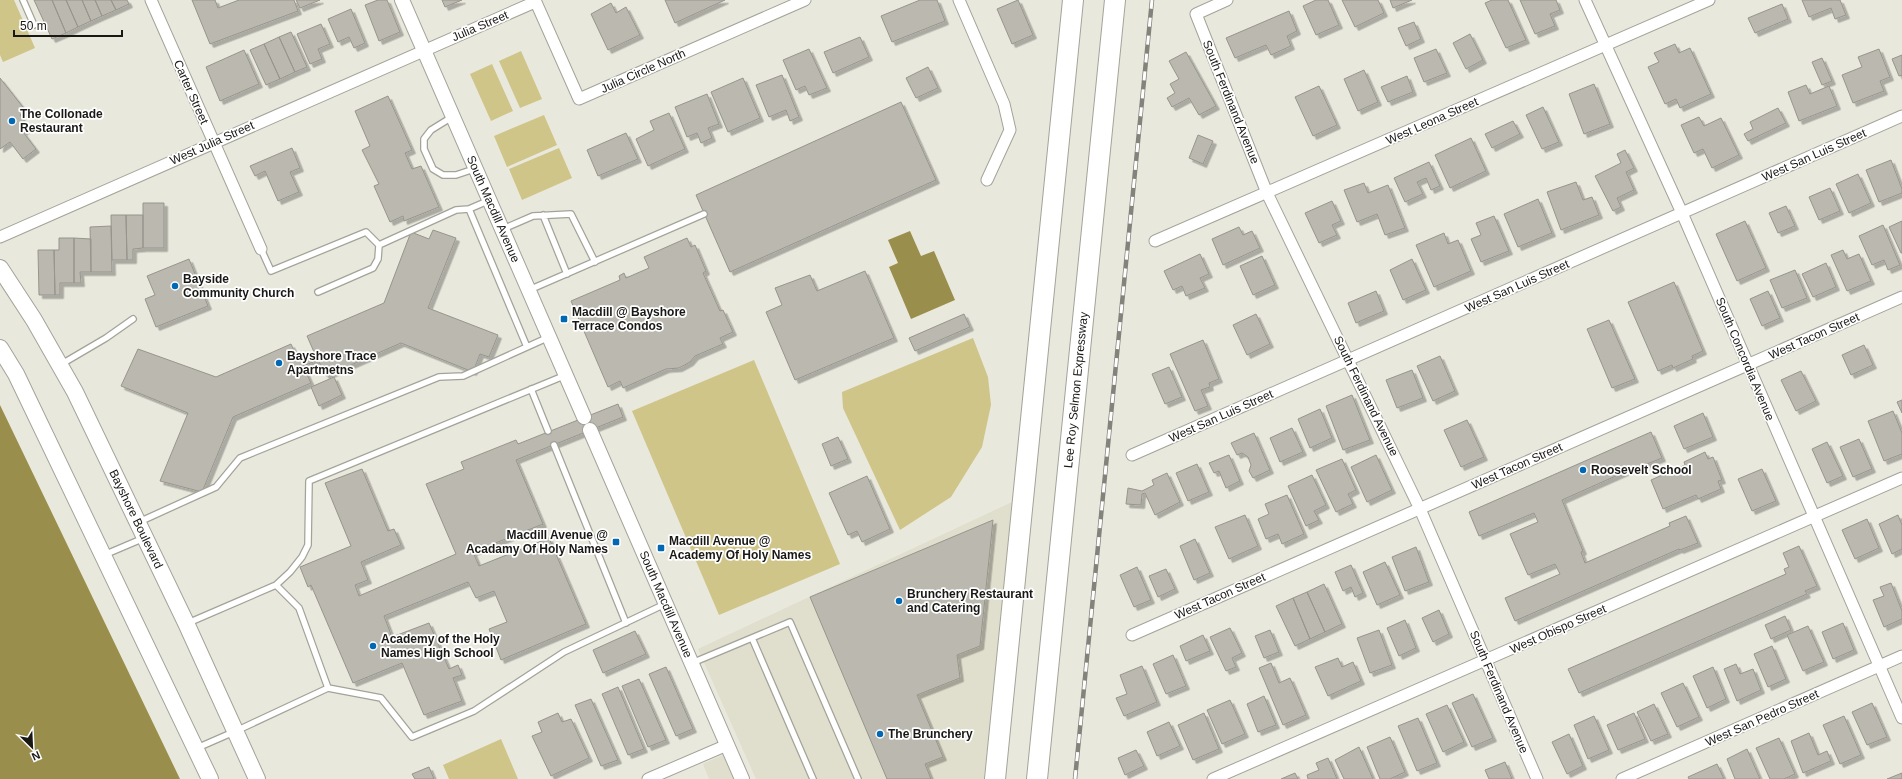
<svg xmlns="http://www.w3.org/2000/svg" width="1902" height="779" viewBox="0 0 1902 779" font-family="Arial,sans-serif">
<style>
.built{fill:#e0decc}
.green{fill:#cfc588}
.water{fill:#998e4b}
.building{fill:#bab8af;stroke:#97958c;filter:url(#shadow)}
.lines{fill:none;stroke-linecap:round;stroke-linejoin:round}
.service-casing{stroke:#a4a399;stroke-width:8}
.minor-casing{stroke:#a4a399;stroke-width:13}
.tertiary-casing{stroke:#a4a399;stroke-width:16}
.secondary-casing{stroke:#a4a399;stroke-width:18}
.motorway-casing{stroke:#a4a399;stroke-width:22}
.service{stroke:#fff;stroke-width:5.5}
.minor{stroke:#fff;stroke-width:11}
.tertiary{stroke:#fff;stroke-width:14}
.secondary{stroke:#fff;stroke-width:16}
.motorway{stroke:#fff;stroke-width:20}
.rail-casing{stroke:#83827b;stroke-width:4.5}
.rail{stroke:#fff;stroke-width:3;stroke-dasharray:9;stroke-linecap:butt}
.poi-dot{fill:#0268b4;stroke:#fff;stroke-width:1.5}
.labels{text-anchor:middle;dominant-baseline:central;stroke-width:3.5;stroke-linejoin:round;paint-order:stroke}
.street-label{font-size:12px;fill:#191815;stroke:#fff}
.poi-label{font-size:12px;font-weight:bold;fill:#191815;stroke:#fff;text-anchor:start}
</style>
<defs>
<filter id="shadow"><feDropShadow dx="3.5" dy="3.5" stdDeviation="0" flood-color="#0004"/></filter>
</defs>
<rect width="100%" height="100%" fill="#e9e8dd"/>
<!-- built -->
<path class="built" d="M1012,502L984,779H756L698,649Z
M723,755L734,779H709L703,764Z"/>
<!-- green -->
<path class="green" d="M0,0H14L35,48L3,62L0,55Z
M521,51L542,99L520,108L499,61Z
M492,64L513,111L491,121L470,74Z
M544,115L557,145L507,167L494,136Z
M559,148L572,178L522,200L509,169Z
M973,338L988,377L991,405L982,447L951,497L900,530L843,408L842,392Z
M754,360L840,564L719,615L632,411Z
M501,739L518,779H449L443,765Z"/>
<!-- water -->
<path class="water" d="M910,231L921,256L934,251L955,300L911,319L889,267L898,263L888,240Z
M0,405L180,779H0Z"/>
<!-- building -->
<path class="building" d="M34,0H52L66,33L52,39Z
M52,0H66L78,27L66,33Z
M66,0H82L91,21L78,27Z
M82,0H95L102,16L91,21Z
M95,0H111L116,10L102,16Z
M111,0H127L129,4L116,10Z
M192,0H215L218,8L239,0H294L298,11L210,44Z
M296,0H320L300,8Z
M378,0H387L400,32L379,41L365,5Z
M442,0H462L445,7Z
M665,0H725L675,23Z
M920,0H937L945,21L892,42L881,16Z
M1018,0L1033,35L1012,44L997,9Z
M1316,0H1328L1339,25L1316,35L1303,6Z
M1342,0H1378L1384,13L1355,27Z
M1390,0H1412L1393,8Z
M1492,0H1508L1526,40L1506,48L1485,3Z
M1520,0H1556L1560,10L1550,14L1555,26L1535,34Z
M1802,0H1840L1846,15L1835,19L1831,8L1809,17Z
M611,3L616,13L626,7L640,35L608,50L591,14Z
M1782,4L1788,19L1755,33L1748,18Z
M351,9L365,43L354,48L349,37L338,42L328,19Z
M1289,11L1297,31L1287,36L1291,46L1271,55L1266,45L1235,58L1226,38Z
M1414,22L1421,39L1406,46L1398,28Z
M321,24L330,44L318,49L322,59L310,64L297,34Z
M291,32L307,67L295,72L279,37Z
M1470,34L1483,60L1466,69L1453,43Z
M279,37L295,72L280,79L264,44Z
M860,37L869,57L833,73L824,52Z
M264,44L280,79L266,85L250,50Z
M1675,44L1679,53L1690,48L1711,94L1680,108L1676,99L1665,104L1648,67L1659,62L1654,53Z
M809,49L827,88L809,95L805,86L796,90L783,60Z
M1436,49L1447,73L1424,82L1414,58Z
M1879,49L1890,77L1880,81L1884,91L1853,103L1842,75L1862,67L1858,57Z
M244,50L259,84L220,101L206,67Z
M1186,52L1216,106L1199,115L1189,98L1172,107L1167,98L1175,93L1170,84L1179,79L1169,61Z
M1902,55V75L1899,76L1892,59Z
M1822,58L1832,81L1822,85L1812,62Z
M928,67L938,88L916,98L906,78Z
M1364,70L1378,102L1358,111L1344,79Z
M782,75L799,117L790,121L786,110L769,117L756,85Z
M1407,76L1413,92L1388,102L1381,87Z
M0,78L26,111L20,115L29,127L23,132L36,149L23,159L10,142L0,149Z
M743,78L760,118L728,132L711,92Z
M1594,84L1610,124L1584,134L1569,94Z
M1806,85L1810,94L1829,86L1837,106L1799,121L1788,92Z
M1319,86L1337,125L1313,136L1295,97Z
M707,94L719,124L708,128L712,138L701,143L697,133L687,137L675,107Z
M388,96L412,150L405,153L412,169L421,166L439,207L404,221L403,216L390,222L374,186L379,184L362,150L370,146L355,111Z
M901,102L936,180L730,272L696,195Z
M1543,107L1559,142L1542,149L1526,115Z
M1778,108L1786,123L1748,141L1744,134L1753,129L1750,122Z
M669,113L685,149L648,166L636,139L654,130L650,121Z
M1699,117L1704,126L1721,118L1739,155L1712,168L1703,149L1694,153L1681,125Z
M1513,121L1520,134L1492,148L1485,134Z
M626,133L638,159L598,176L587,150Z
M1198,135L1213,141L1203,164L1189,158Z
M1471,138L1486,171L1450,188L1435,155Z
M292,148L300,168L290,172L299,192L278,201L265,171L255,176L250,166Z
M1625,150L1634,168L1626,172L1634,190L1617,198L1621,207L1613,211L1595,176L1621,163L1617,154Z
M1891,160L1902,189V193L1879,202L1866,170Z
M1429,162L1440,186L1431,190L1426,178L1417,182L1423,194L1405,202L1394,178Z
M1858,174L1871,203L1849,213L1836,184Z
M1576,182L1583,200L1592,197L1599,215L1561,230L1547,192Z
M1364,183L1368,193L1388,185L1405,228L1385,235L1377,214L1357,222L1344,190Z
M1830,188L1840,211L1819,220L1809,197Z
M1538,199L1552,233L1518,247L1504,214Z
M1332,201L1341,221L1332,225L1337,235L1319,243L1305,213Z
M143,203H164V248H143Z
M1786,206L1795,226L1778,233L1769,213Z
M111,215H126L127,260H112Z
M126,215H143V248L133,249V260H127Z
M1494,216L1509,251L1481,262L1471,239L1481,235L1476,223Z
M1745,221L1766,268L1737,281L1716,234Z
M1902,221V253H1901L1889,227Z
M1883,225L1900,265L1888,270L1884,260L1872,265L1859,236Z
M111,226L112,272H91L90,227Z
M1239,227L1243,235L1252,231L1260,248L1223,265L1212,239Z
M433,230L456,238L428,308L498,335L489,357L480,354L473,372L401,343L326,376L318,360L303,366L311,383L233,417L202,492L160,481L188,413L121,386L138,349L216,377L291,344L298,359L314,352L307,336L384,303L411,232L429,239Z
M1444,233L1448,244L1458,240L1471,271L1434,287L1416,245Z
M59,238H74V283H60V295H55L54,250H59Z
M74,238L91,239V272H80L81,283H74Z
M687,238L691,247L695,245L706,271L703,273L720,311L723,310L733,332L720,338L723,344L695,356L690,362L679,368L666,369L623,388L620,381L608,387L571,301L620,280L619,276L624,273L626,278L649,268L644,257Z
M38,250H54L55,295H39Z
M1843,250L1847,259L1859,254L1871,281L1847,291L1831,255Z
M1200,254L1209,274L1200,278L1205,288L1186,296L1182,286L1173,290L1164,271Z
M1262,256L1275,285L1253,295L1240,266Z
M189,259L208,306L156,327L145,299L155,295L147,276Z
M1412,259L1426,290L1403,300L1390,270Z
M1826,263L1836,287L1813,297L1802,274Z
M1795,270L1807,298L1782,308L1770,280Z
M865,271L894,338L795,380L766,312L782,305L775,288L810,275L817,291Z
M1674,282L1703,351L1692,356L1693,359L1673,368L1672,365L1658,371L1628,302Z
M1376,291L1384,311L1356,323L1348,303Z
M1768,291L1780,318L1762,326L1750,299Z
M964,314L970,327L915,351L909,338Z
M1256,314L1270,344L1247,355L1233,325Z
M1609,320L1635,379L1612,388L1587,329Z
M1203,340L1219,379L1209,383L1210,387L1201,390L1208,406L1195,411L1170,354Z
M1864,345L1873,365L1851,375L1842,355Z
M1440,356L1455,391L1433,401L1417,366Z
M1169,367L1182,397L1165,404L1152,374Z
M1412,370L1423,398L1397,408L1386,380Z
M1801,371L1816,401L1796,411L1781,380Z
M334,377L342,395L319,406L311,387Z
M1352,395L1370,440L1343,450L1326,406Z
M1902,400V413L1897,402Z
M618,404L623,417L516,460L543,524L473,552L479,566L549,538L586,624L501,660L489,629L507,622L494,591L476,598L468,582L384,616L392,637L429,623L449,669L458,665L462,675L453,678L462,701L424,715L402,663L353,683L311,585L308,587L300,567L351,546L325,483L362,469L388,531L394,529L401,545L361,562L368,580L355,585L359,596L456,554L426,484L464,469L461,462L516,440L518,444Z
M1320,409L1332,438L1310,448L1298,419Z
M1893,411L1902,433V454L1884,461L1868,421Z
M1703,413L1713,437L1684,449L1674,426Z
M1467,420L1484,457L1461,467L1444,430Z
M1292,428L1303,452L1280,462L1270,438Z
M1651,432L1662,458L1637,468L1636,467L1562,500L1583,551L1581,552L1585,563L1670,526L1669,523L1686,516L1698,543L1680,550L1679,549L1515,621L1505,598L1560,574L1555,564L1528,575L1510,534L1538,522L1534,513L1479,536L1469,512Z
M1254,433L1270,470L1253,478L1249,471L1251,465L1248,457L1242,453L1237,455L1231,443Z
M838,437L848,459L831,466L822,444Z
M1859,439L1872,469L1853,477L1840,447Z
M1827,442L1843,476L1827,483L1812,449Z
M1705,452L1708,459L1713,457L1722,480L1718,481L1721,489L1698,499L1696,495L1663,509L1651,480L1685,465L1684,462Z
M1229,455L1240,481L1226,488L1219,471L1214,473L1209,463Z
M1376,455L1392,490L1367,502L1351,467Z
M1342,459L1356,490L1348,494L1353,504L1336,512L1316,470Z
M1197,464L1209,492L1188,501L1176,473Z
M1762,469L1776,501L1752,511L1738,479Z
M1167,473L1180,502L1155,515L1145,493L1142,494L1141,505L1126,504L1128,488L1142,491L1154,485L1152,480Z
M1312,475L1326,505L1314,511L1319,520L1306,526L1288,486Z
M867,476L890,529L862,542L857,531L848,535L829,493Z
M1287,495L1304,534L1282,544L1278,534L1266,539L1258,519L1269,514L1265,504Z
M1245,515L1258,546L1229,559L1215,527Z
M1898,515L1902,525V549L1892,554L1879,524Z
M1867,519L1879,548L1855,559L1842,530Z
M993,520L980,646L957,655L960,678L917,695L943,757L925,764L931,779H887L810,597Z
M1195,539L1210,573L1194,580L1180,546Z
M1799,546L1817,586L1805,591L1807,594L1579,693L1568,669L1786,574L1784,569L1789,567L1783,553Z
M1416,547L1429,582L1405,591L1392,557Z
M1385,562L1400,595L1377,605L1363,572Z
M1351,565L1363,593L1355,597L1351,587L1343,591L1335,572Z
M1137,567L1151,600L1134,607L1120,575Z
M1166,569L1175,589L1158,597L1149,576Z
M1891,583L1902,611V619L1884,627L1873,600L1884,596L1880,587Z
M1324,584L1342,624L1325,632L1307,592Z
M1307,592L1325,632L1310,639L1293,598Z
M1293,598L1310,639L1295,646L1276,606Z
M1439,610L1449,634L1433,642L1422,618Z
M1785,616L1791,630L1771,639L1765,625Z
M1405,620L1416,648L1399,656L1387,628Z
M1843,623L1854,650L1833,659L1822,632Z
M1808,626L1824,662L1803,671L1787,635Z
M1230,628L1242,653L1232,658L1236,667L1226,671L1210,637Z
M1270,630L1279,652L1264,658L1255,636Z
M1379,630L1392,665L1370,673L1357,638Z
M635,631L646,654L603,673L593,650Z
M1203,635L1210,651L1186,661L1180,646Z
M1772,646L1786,679L1768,687L1754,654Z
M1173,655L1186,686L1166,694L1153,664Z
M1338,658L1342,667L1353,662L1361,681L1328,696L1315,667Z
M1271,663L1279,683L1290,678L1306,715L1283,725L1259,668Z
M1736,664L1740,674L1753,669L1761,690L1737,701L1724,669Z
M1142,666L1157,702L1124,716L1116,698L1127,694L1120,675Z
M666,667L693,729L676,736L649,674Z
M1713,667L1726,699L1707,708L1693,676Z
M639,679L666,740L648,747L622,686Z
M1683,683L1699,717L1677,727L1661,693Z
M618,687L644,749L628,755L602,694Z
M1473,694L1493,738L1472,747L1452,703Z
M1264,696L1276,725L1258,732L1247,704Z
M591,699L618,760L601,766L575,705Z
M1230,700L1245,734L1222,744L1207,710Z
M1872,703L1887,737L1867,745L1852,712Z
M1654,704L1668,734L1651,741L1637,712Z
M1447,705L1464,742L1443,752L1426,714Z
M558,713L562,722L571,719L589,758L551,776L532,736L542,732L538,722Z
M1204,713L1219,749L1193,760L1178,725Z
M1634,713L1645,739L1618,750L1607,725Z
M1594,716L1609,750L1588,759L1574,725Z
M1844,716L1861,755L1840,764L1823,725Z
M1418,718L1437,763L1417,771L1398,726Z
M1169,722L1180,746L1157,756L1147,732Z
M1809,733L1818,755L1827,751L1831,761L1803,773L1791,741Z
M1569,734L1583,766L1567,774L1552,742Z
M1390,737L1405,772L1390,779H1380L1367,747Z
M1779,738L1795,774L1784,779H1770L1756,748Z
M1359,747L1373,779H1344L1335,760Z
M1747,749L1760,779H1735L1727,759Z
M1136,750L1144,766L1125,775L1118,758Z
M1328,758L1337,779H1308L1307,775L1319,770L1316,763Z
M1505,762L1512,779H1489L1485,770Z
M1717,764L1724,779H1689L1688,777Z
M429,767L434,779H415L412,774Z
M1295,773L1298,779H1281Z
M1902,773V779H1887Z"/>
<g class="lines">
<!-- service casing -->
<g class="service-casing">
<path id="service" d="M23,0L34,25
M452,117L431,130L424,139V149L433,169L443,175H456L474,169
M469,209L527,347
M543,215L567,274
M503,229L533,216L571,214L595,262
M261,249L271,271L366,232L379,245L456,210L469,209L490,200
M529,290L704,214
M318,292L373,268L378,259L379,245
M60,365L106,338L133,319
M531,389L548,431
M554,445L626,623
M139,522L216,487L240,458L439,377L463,376L549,337
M104,555L144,538
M276,585L299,608L328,688
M188,623L276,585L290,572L302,557L308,545L309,481L566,375
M752,638L813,779
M692,663L790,622L858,779
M197,748L236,731L328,688L381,698L412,737L474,711L564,652L665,604"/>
</g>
<!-- minor casing -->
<g class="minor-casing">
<path id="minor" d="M151,0L261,249
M535,0L579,99L805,0
M959,0L1004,104L1010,130L987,180
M1227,0L1196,14L1267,193L1420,509L1537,779
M1585,0L1682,213L1902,718
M0,237L535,2
M1155,241L1709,0
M1132,455L1902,116
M1132,635L1902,297
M648,779L727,745
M1213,779L1902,478
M1622,779L1902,656"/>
</g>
<!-- tertiary casing -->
<g class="tertiary-casing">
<g id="tertiary">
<path id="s1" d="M402,0L584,417"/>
<path id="s2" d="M590,430L742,779"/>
</g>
</g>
<!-- secondary casing -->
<g class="secondary-casing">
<g id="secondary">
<path id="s3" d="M0,268L34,320L75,392L186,623L257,779"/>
<path d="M0,348L16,374L210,779"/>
</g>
</g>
<!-- motorway casing -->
<g class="motorway-casing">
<g id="motorway">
<path d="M995,779L1073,0"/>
<path id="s4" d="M1037,779L1115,0"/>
</g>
</g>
<!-- service -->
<use href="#service" class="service"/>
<!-- minor -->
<use href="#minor" class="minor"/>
<!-- tertiary -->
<use href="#tertiary" class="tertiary"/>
<!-- secondary -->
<use href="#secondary" class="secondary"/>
<!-- motorway -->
<use href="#motorway" class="motorway"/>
<!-- rail casing -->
<g class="rail-casing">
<path id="rail" d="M1075,779L1152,0"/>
</g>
<!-- rail -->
<use href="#rail" class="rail"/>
</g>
<!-- markers -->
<g class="poi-dot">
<circle cx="12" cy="121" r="4"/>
<circle cx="175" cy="286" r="4"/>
<rect x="560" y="315" width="8" height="8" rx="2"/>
<circle cx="279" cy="363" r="4"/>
<circle cx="1583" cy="470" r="4"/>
<rect x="612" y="538" width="8" height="8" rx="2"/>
<rect x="657" y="544" width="8" height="8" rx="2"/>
<circle cx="899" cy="601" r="4"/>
<circle cx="373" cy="646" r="4"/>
<circle cx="880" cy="734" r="4"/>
</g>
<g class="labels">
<!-- street labels -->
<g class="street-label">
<text transform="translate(480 26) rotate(-23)">Julia Street</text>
<text transform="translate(643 71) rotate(-24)">Julia Circle North</text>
<text transform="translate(191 92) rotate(66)">Carter Street</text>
<text transform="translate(1231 102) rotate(68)">South Ferdinand Avenue</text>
<text transform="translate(1432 121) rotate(-24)">West Leona Street</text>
<text transform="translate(212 143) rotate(-24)">West Julia Street</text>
<text transform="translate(1814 155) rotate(-24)">West San Luis Street</text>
<text stroke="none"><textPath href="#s1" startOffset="228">South Macdill Avenue</textPath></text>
<text transform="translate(1517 286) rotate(-24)">West San Luis Street</text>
<text transform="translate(1814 336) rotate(-24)">West Tacon Street</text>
<text transform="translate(1745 359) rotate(67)">South Concordia Avenue</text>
<text stroke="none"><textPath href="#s4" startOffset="391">Lee Roy Selmon Expressway</textPath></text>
<text transform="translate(1366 396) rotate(64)">South Ferdinand Avenue</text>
<text transform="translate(1221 416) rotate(-24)">West San Luis Street</text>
<text transform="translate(1517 466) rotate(-24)">West Tacon Street</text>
<text stroke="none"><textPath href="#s3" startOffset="286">Bayshore Boulevard</textPath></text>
<text transform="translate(1220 596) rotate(-24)">West Tacon Street</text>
<text stroke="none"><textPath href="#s2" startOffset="190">South Macdill Avenue</textPath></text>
<text transform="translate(1558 629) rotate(-24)">West Obispo Street</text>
<text transform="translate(1499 692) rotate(67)">South Ferdinand Avenue</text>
<text transform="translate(1762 718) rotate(-24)">West San Pedro Street</text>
</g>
<!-- poi labels -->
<g class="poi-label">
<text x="20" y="114">The Collonade<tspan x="20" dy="14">Restaurant</tspan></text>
<text x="183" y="279">Bayside<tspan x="183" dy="14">Community Church</tspan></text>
<text x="572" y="312">Macdill @ Bayshore<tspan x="572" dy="14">Terrace Condos</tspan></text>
<text x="287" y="356">Bayshore Trace<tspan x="287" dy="14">Apartmetns</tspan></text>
<text x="1591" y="470">Roosevelt School</text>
<text x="608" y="535" text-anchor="end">Macdill Avenue @<tspan x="608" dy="14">Acadamy Of Holy Names</tspan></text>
<text x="669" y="541">Macdill Avenue @<tspan x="669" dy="14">Academy Of Holy Names</tspan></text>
<text x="907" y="594">Brunchery Restaurant<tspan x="907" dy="14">and Catering</tspan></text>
<text x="381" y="639">Academy of the Holy<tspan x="381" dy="14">Names High School</tspan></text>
<text x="888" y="734">The Brunchery</text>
</g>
</g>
<!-- north arrow -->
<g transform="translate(32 747) rotate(156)" stroke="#ffffff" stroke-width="3" paint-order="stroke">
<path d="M0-3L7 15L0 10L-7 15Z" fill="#191815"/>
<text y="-6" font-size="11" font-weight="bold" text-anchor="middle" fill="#191815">N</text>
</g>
<!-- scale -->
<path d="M14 30v6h108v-6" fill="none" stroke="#191815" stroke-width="2"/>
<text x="20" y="30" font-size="12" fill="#191815" stroke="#ffffff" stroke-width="3" paint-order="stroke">50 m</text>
</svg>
